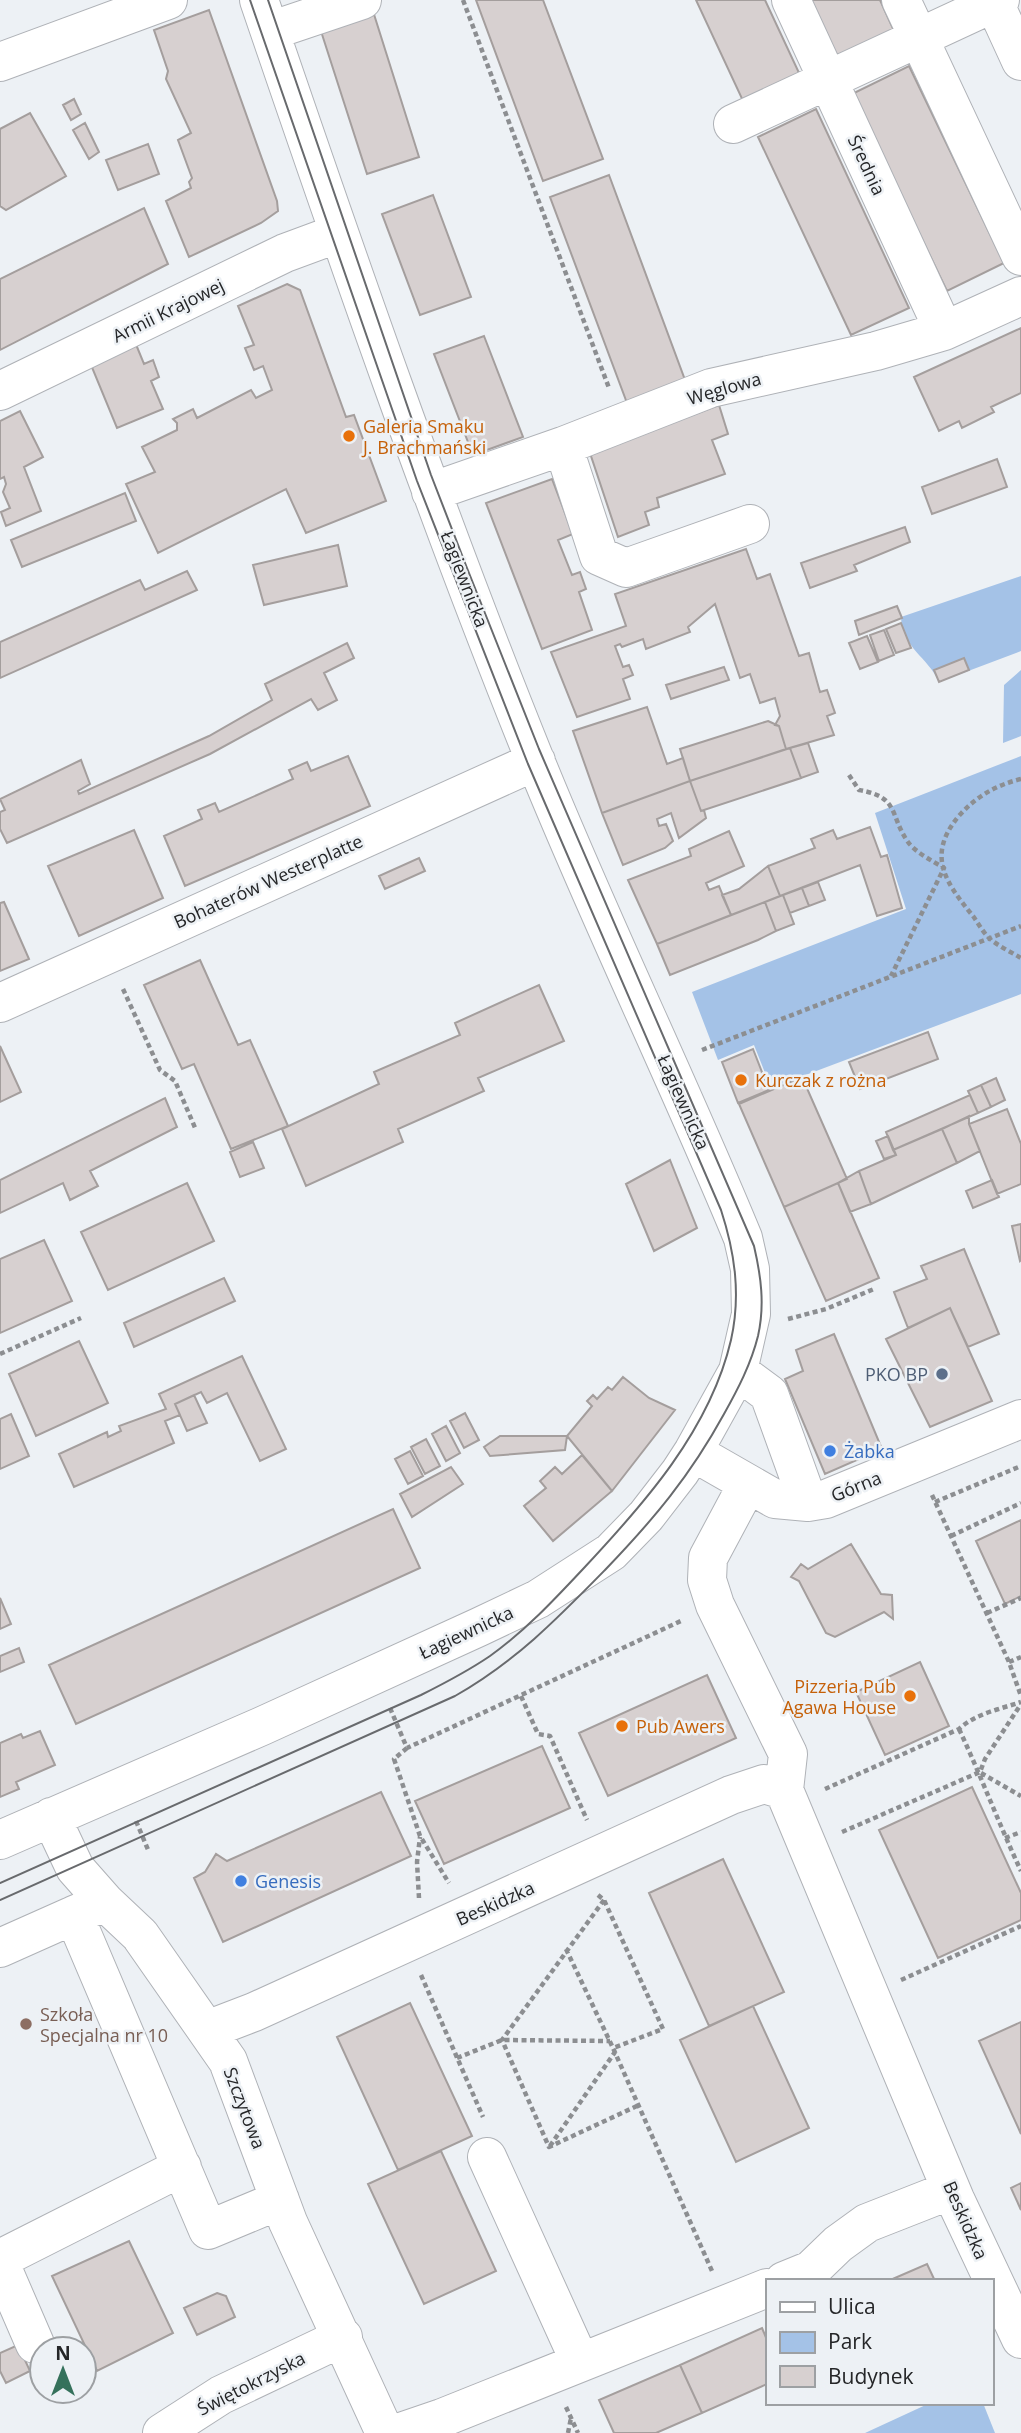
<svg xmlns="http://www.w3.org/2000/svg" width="1021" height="2433" viewBox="0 0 1021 2433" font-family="'Open Sans',sans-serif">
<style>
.green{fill:#a4c2e7}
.building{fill:#d7d0d0;stroke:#a49e9d;stroke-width:2}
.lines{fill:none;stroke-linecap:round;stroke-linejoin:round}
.minor-casing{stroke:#afb2b7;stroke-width:40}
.path{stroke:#8c8e91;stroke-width:4.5;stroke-dasharray:5 3.5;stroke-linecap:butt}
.minor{stroke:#fff;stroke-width:38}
.tram{stroke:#686a6d;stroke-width:2}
.food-dot{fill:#e8710a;stroke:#edf1f5;stroke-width:2.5}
.service-dot{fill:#5c6f8a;stroke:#edf1f5;stroke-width:2.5}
.shop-dot{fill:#3f7fe0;stroke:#edf1f5;stroke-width:2.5}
.education-dot{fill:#8d6e63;stroke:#edf1f5;stroke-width:2.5}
.labels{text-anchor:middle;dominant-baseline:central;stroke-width:5;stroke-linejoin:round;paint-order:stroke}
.street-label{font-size:18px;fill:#252628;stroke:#edf1f5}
.food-label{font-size:18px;fill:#c56008;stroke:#edf1f5;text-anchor:start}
.service-label{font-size:18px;fill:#4e5e75;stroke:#edf1f5;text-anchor:end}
.shop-label{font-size:18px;fill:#366cbe;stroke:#edf1f5;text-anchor:start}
.education-label{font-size:18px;fill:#785e54;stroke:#edf1f5;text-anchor:start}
</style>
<rect width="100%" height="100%" fill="#edf1f5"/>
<!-- green -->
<path class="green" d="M1021,576V651L939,682C928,657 902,648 901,617Z
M1021,670V736L1003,743L1004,685Z
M1021,756V994L771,1088L754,1045L718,1060L692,992L906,909L875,813Z
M930,2403H983L995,2433H865Z"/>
<!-- building -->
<path class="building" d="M476,0H543L603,159L543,181Z
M696,0H765L800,75L744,103Z
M810,0H880L895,33L837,60Z
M372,8L419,157L367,174L319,25Z
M209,10L277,201L278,211L261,223L189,257L166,201L191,188L189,182L192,178L178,140L191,133L166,79L168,71L154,30Z
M909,66L1004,263L947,291L852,94Z
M74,99L81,114L71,120L63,105Z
M816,109L909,308L851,335L758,137Z
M30,113L66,176L6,210L0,206V129Z
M85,123L99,152L89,159L73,130Z
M148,144L159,174L118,190L106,160Z
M609,175L685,380L627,403L550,197Z
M433,195L471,297L420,315L382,214Z
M144,208L168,264L0,350V279Z
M287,284L300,290L346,417L354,415L386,501L306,533L286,489L158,553L126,484L155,472L142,447L177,430V423L173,419L193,409L197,418L251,390L256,398L272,390L263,366L254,370L245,348L254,345L238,306Z
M1021,328V393L991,407L994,412L962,428L959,421L939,431L914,377Z
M484,336L523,437L473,455L434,354Z
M135,342L144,364L153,360L159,377L151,381L163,409L117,428L91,365Z
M719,405L728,434L712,440L725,474L657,498L659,507L645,512L649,525L618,537L590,453Z
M20,411L43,457L24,467L41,511L6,526L1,512L10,508L3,492L6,484L4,477L0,479V421Z
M997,459L1007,487L932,514L922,487Z
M552,479L573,534L558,540L572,575L580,572L586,589L579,592L592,630L542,649L486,503Z
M125,493L136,521L22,567L11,540Z
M905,527L910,542L854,565L857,571L810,588L801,563Z
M338,545L347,586L264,605L253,565Z
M746,549L757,579L770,574L799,656L809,653L820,692L827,690L835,713L827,716L834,735L786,749L779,726L775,725L780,716L775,698L760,703L750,674L740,678L715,604L688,627L690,632L646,649L643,639L622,647L620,644L615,646L623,667L629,665L633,675L623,679L630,699L577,717L551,652L626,626L615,594Z
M187,571L197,590L0,678V642L140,580L145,590Z
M897,606L902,618L859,635L855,621Z
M901,623L911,648L896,653L886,629Z
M884,630L894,655L879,661L870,635Z
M867,636L878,662L860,669L849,643Z
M347,643L354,658L324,673L337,700L318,710L311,699L210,754L7,843L0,829V812L5,810L0,799L81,760L90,784L78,791L79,794L209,736L272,700L265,684Z
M964,658L969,670L939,682L934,670Z
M724,667L729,680L671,699L666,685Z
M647,707L667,764L683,758L690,781L602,813L573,731Z
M768,721L779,726L786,749L690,781L680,749Z
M808,743L818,772L801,778L790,748Z
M790,748L801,778L701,811L690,781Z
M348,756L370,806L185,886L164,836L202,819L198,810L215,803L219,812L293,779L289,770L307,762L311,771Z
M690,781L701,811L704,810L706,818L679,838L671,813L657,819L659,826L666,824L673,841L665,848L623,865L602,813Z
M870,827L881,857L887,855L902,908L877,916L860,865L780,896L768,866L815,848L811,839L833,830L837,839Z
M134,830L163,898L79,936L48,866Z
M729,831L744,866L706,883L709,890L719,886L731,915L657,944L628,880L691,856L689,849Z
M419,858L425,871L385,889L379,876Z
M768,866L780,896L731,915L722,895L739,889Z
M818,882L825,900L809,906L802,888Z
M802,888L809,906L790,913L783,895Z
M783,895L794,924L776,931L765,902Z
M4,902L29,959L0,971V903Z
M765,902L776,931L758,940L670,975L657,944Z
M200,960L238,1045L250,1040L288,1126L231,1149L194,1064L182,1069L144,985Z
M539,985L564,1041L478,1078L484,1091L398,1129L403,1142L306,1186L282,1129L379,1084L374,1072L460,1035L455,1023Z
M928,1032L938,1059L860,1089L849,1062Z
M0,1046L21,1092L0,1102Z
M753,1049L769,1090L738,1103L722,1062Z
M802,1077L847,1179L784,1207L739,1104Z
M996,1078L1005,1100L991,1107L981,1085Z
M981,1085L991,1107L978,1113L968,1091Z
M970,1095L978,1113L893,1150L886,1132Z
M165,1098L177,1127L90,1171L98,1186L70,1200L63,1183L0,1213V1180Z
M1007,1109L1021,1144V1184L997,1194L969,1124Z
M969,1116V1124L980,1151L957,1163L942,1129Z
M942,1129L957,1163L871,1204L859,1171L896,1155L893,1150Z
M888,1136L896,1155L884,1159L876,1141Z
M253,1142L264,1168L240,1177L230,1152Z
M670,1160L697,1228L654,1251L626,1184Z
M859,1171L871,1204L850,1212L838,1183Z
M992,1180L999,1197L973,1208L966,1191Z
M187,1183L214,1241L108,1290L81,1232Z
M838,1183L879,1278L826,1301L784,1207Z
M1021,1224V1260L1020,1261L1012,1226Z
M44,1240L72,1301L0,1333V1259Z
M964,1249L999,1334L968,1347L950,1308L908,1328L894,1292L927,1279L921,1266Z
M224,1278L235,1301L134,1347L124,1323Z
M950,1308L992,1401L930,1427L886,1339Z
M834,1334L882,1449L825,1474L785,1379L803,1371L796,1350Z
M79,1341L108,1403L36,1436L9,1374Z
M242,1356L286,1449L260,1461L227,1393L207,1403L201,1392L175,1404L180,1415L165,1421L174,1443L74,1487L59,1454L107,1432L108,1437L121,1431L119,1426L166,1409L159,1394Z
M623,1377L649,1398L675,1410L612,1491L567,1436L592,1406L587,1401L593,1395L597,1399L608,1387L612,1390Z
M194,1395L207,1423L187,1431L175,1404Z
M465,1413L479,1440L464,1448L450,1421Z
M11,1414L29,1456L0,1469V1419Z
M446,1426L460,1453L446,1461L432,1434Z
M500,1436H567L565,1450L490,1456L484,1447Z
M426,1439L440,1466L425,1474L411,1447Z
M410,1451L423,1476L408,1484L395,1459Z
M582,1455L612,1491L553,1541L524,1506L546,1488L540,1481L555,1467L562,1474Z
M451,1467L463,1484L412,1517L400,1494Z
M393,1509L420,1568L76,1724L49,1665Z
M1021,1520V1596L1005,1604L976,1541Z
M851,1544L881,1594L892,1595L893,1619L884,1612L835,1637L826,1633L799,1581L791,1577L801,1564L808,1569Z
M0,1598L11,1624L0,1629Z
M19,1648L24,1662L0,1672V1656Z
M920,1662L949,1726L885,1755L856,1692Z
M707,1675L736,1738L608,1796L579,1733Z
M40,1731L55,1765L16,1782L19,1789L0,1797V1743L21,1734L23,1738Z
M542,1746L570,1808L444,1864L415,1801Z
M972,1787L1021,1893V1920L938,1958L879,1830Z
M381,1792L411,1856L223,1942L194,1878L205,1872L216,1854L227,1861Z
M723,1859L784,1992L709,2026L649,1893Z
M410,2003L472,2136L398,2170L337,2037Z
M753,2006L809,2128L736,2162L680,2040Z
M1021,2022V2134L979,2041Z
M441,2151L496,2271L424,2304L368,2184Z
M1021,2183V2210L1011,2188Z
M129,2241L173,2333L97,2371L52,2276Z
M927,2264L935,2281H888Z
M217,2293L226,2296L235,2317L197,2335L184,2308Z
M762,2328L767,2340V2384L702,2413L680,2365Z
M18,2345L30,2371L6,2383L0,2371V2353Z
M680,2365L702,2413L656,2433H614L599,2400Z"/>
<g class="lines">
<!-- minor casing -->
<g class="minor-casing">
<path id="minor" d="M791,0L944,331
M901,0L1021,256
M993,0L1021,61
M270,31L362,0
M0,62L168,0
M733,124L1000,0
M0,391L285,253L339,233
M563,446L599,556L626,568L750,524
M431,492L563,446L711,388L876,351L944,331L1021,296
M0,1003L536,761
M738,1371L769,1394L808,1502
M693,1452L775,1499L808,1502L826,1499L1021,1419
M747,1485L708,1558L707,1580L715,1605L788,1754L784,1790
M51,1817L75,1868L105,1902L140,1935L228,2061L288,2222L385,2433
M0,1840L262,1726L479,1627L538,1599L611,1552L646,1516L680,1472L693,1452L738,1371L751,1314L750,1269L743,1238C677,1078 600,921 535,760C434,510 346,255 259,0
M105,1902L74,1915L208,2230L280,2200
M0,1948L74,1915
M207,2030L254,2012L731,1795L764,1784L784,1790L955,2199L1021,2339
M487,2157L580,2362
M0,2259L182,2167
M0,2263L35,2344
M784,2281L811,2270L838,2244L867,2223L951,2190
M162,2433L221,2395L343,2337
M398,2433L442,2418L767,2288"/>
</g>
<!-- path -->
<path class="path" d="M463,0L609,388
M849,775L859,790C900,797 889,815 908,842C916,853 933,861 944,868L891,976
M1021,779C996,785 975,797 958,817C926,856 946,883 973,916C978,923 983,932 989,938C998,946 1011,952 1021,958
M123,989L160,1070L175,1081L196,1130
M702,1050L1021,926
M788,1319L826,1309L874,1289
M0,1354L81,1318
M932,1495L1009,1662L1021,1696
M935,1502L1021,1466
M951,1536L1021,1503
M987,1613L1021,1598
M1009,1662L1021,1657
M521,1696L538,1734L550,1736L587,1820
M390,1708L407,1748L683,1620
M959,1729C981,1776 999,1824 1021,1871
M407,1748L394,1759L420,1836L449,1883
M981,1773L1021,1796
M825,1789L959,1729C975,1714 1000,1709 1021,1702
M136,1821L149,1852
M842,1832L980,1772L985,1759L1021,1704
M1005,1838L1021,1832
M598,1895L604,1900L663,2029L613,2048L712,2271
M419,1898L417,1862L420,1837
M604,1900L502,2040L549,2147L639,2105
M566,1949L613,2048
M421,1975L483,2117
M901,1980L1021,1926
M457,2058L502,2040L610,2041
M550,2146L615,2052
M566,2407L578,2433
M568,2433L571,2418"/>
<!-- minor -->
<use href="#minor" class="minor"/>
<!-- tram -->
<path class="tram" d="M0,1883L421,1695C445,1683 468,1671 490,1656C525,1631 554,1600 583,1569C644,1504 710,1430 731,1340C741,1295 735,1253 721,1210L528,764L417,481L250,0
M0,1900L455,1696C515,1662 557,1619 605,1570C654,1519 690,1476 724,1414C738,1389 751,1364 758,1336C765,1305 761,1276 754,1246L539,749L467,568L431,475L268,0"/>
</g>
<!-- markers -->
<g class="food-dot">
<circle cx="349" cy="436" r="7"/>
<circle cx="741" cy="1080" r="7"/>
<circle cx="910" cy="1696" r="7"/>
<circle cx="622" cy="1726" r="7"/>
</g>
<circle class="service-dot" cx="942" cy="1374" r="7"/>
<g class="shop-dot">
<circle cx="830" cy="1451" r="7"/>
<circle cx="241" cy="1881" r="7"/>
</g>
<circle class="education-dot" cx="26" cy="2024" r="7"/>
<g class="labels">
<!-- street labels -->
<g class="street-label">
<text transform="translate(867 165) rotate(65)">Średnia</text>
<text transform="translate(168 310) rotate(-26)">Armii Krajowej</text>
<text transform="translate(724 388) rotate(-16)">Węglowa</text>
<text transform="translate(465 579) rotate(69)">Łagiewnicka</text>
<text transform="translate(268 881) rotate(-24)">Bohaterów Westerplatte</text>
<text transform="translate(684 1102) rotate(66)">Łagiewnicka</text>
<text transform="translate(856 1486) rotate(-22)">Górna</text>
<text transform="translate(466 1632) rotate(-25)">Łagiewnicka</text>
<text transform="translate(495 1903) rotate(-24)">Beskidzka</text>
<text transform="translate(245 2108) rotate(69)">Szczytowa</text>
<text transform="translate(966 2220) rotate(66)">Beskidzka</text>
<text transform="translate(251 2383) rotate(-27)">Świętokrzyska</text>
</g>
<!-- food labels -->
<g class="food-label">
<text x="363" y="426">Galeria Smaku<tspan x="363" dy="21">J. Brachmański</tspan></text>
<text x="755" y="1080">Kurczak z rożna</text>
<text x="896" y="1686" text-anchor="end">Pizzeria Pub<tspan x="896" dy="21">Agawa House</tspan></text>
<text x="636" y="1726">Pub Awers</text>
</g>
<!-- service labels -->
<g class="service-label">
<text x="928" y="1374">PKO BP</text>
</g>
<!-- shop labels -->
<g class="shop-label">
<text x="844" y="1451">Żabka</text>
<text x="255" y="1881">Genesis</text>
</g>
<!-- education labels -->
<g class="education-label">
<text x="40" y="2014">Szkoła<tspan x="40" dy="21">Specjalna nr 10</tspan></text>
</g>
</g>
<!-- legend -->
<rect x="766" y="2279" width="228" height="126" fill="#edf1f5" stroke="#9da0a3" stroke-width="2"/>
<rect x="780" y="2302" width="35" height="10" fill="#ffffff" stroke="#9da0a3" stroke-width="2"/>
<text x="828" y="2314" font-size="21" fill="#252628">Ulica</text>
<rect x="780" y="2332" width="35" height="21" fill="#a4c2e7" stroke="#9da0a3" stroke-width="2"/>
<text x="828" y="2349" font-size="21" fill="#252628">Park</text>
<rect x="780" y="2366" width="35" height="21" fill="#d7d0d0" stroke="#9da0a3" stroke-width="2"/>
<text x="828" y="2384" font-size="21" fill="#252628">Budynek</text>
<!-- north arrow -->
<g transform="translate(63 2370)"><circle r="33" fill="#edf1f5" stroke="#9da0a3" stroke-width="2"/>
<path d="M0-5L12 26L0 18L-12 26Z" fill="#35715b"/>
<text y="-10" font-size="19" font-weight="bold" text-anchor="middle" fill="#252628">N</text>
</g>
</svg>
